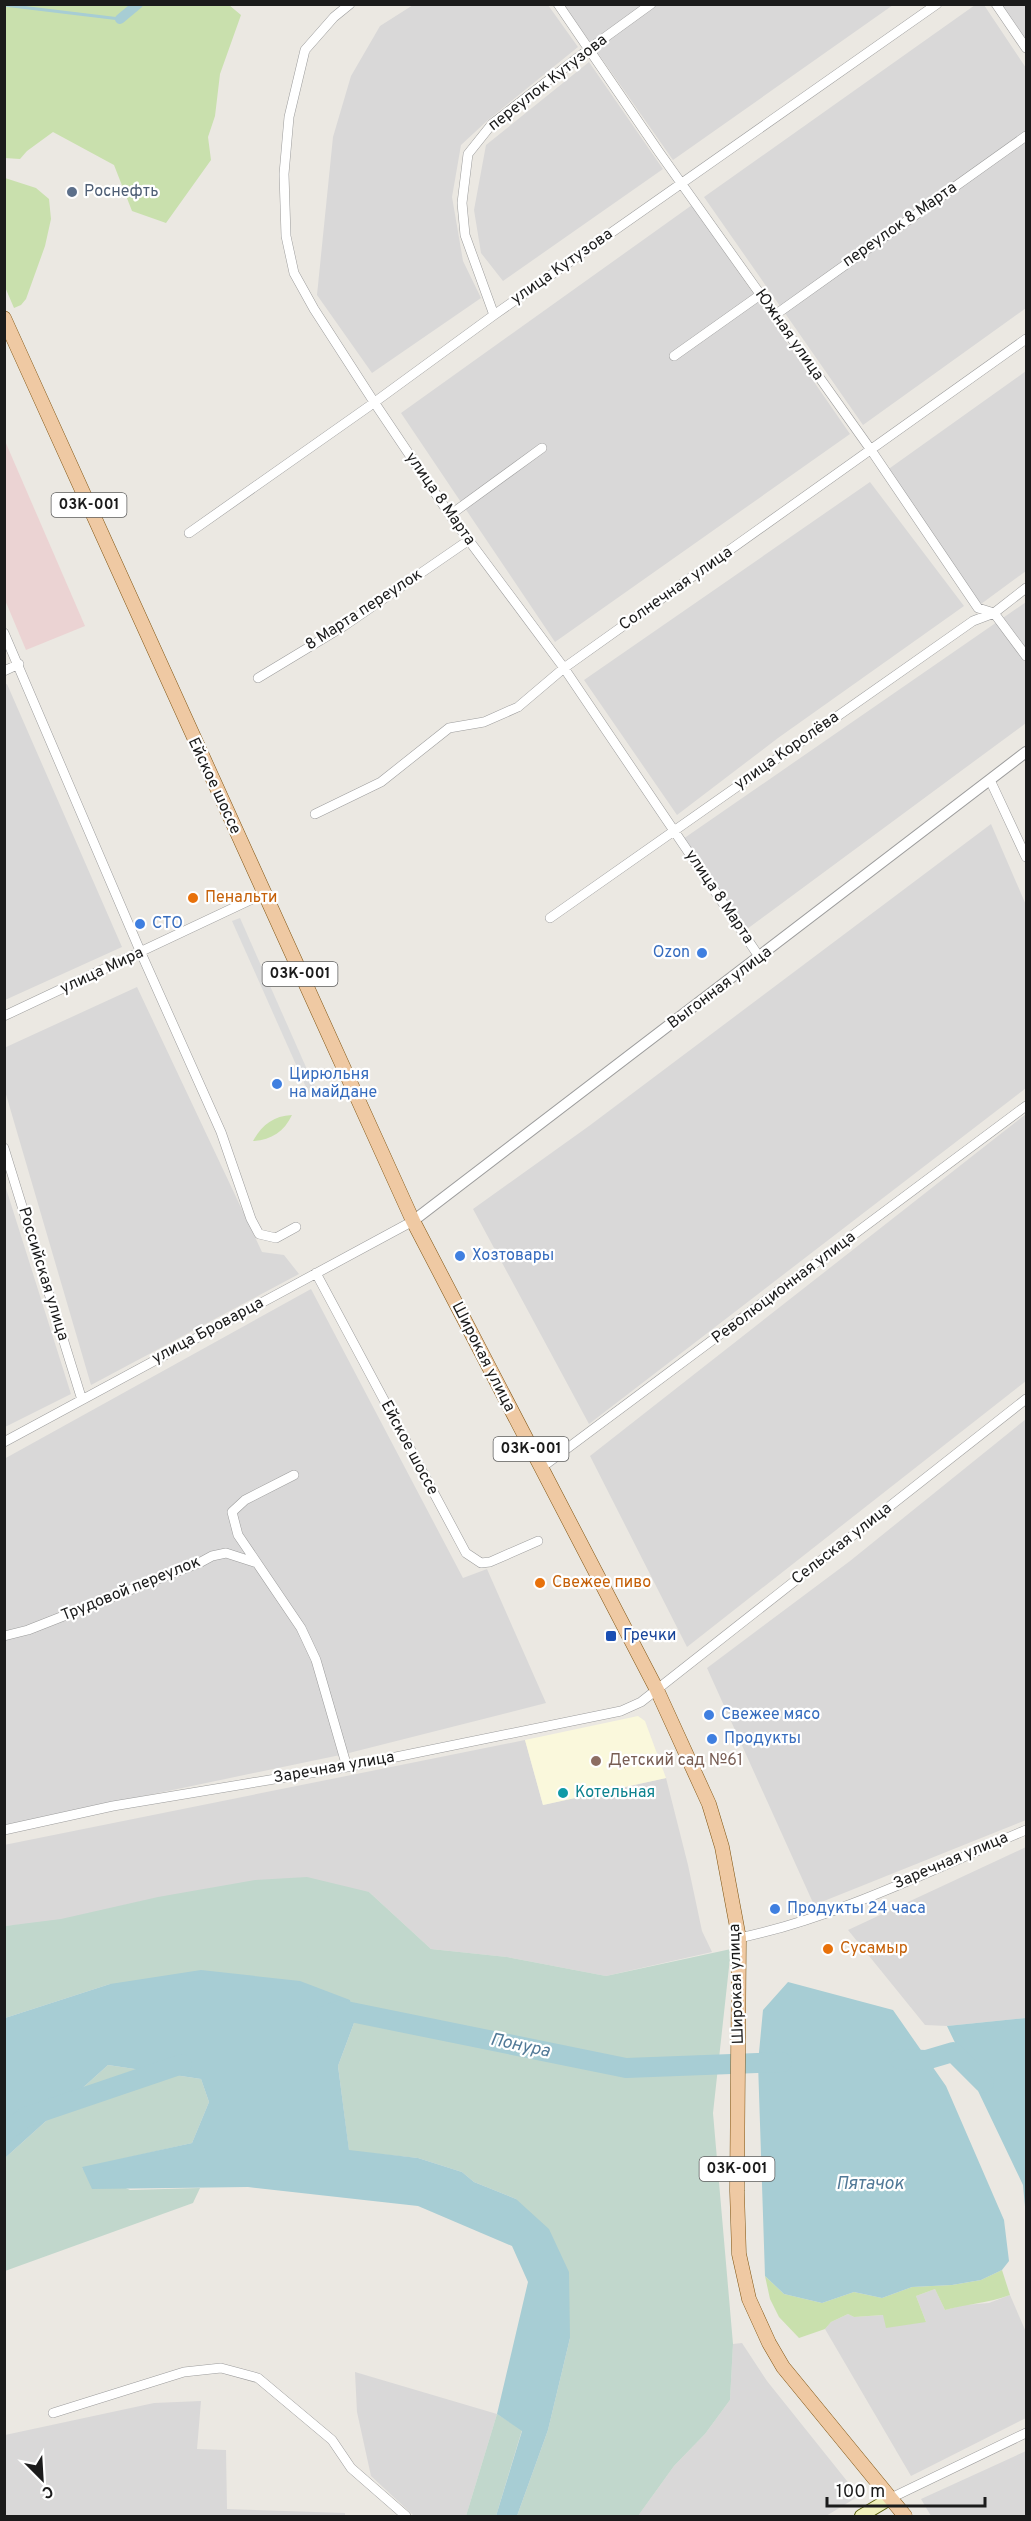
<svg xmlns="http://www.w3.org/2000/svg" width="1031" height="2521" viewBox="0 0 1031 2521" font-family="Overpass,sans-serif">
<style>
.residential{fill:#d9d8d8}
.commercial{fill:#ebd3d3}
.education{fill:#faf8dc}
.grass{fill:#c9e0ad}
.wetland{fill:#c1d7cc}
.parking{fill:#dbdbdb}
.water{fill:#a7cdd4}
.lines{fill:none;stroke-linecap:round;stroke-linejoin:round}
.stream{stroke:#a7cdd4;stroke-width:3}
.canal{stroke:#a7cdd4;stroke-width:10}
.river{stroke:#a7cdd4;stroke-width:20}
.minor-casing{stroke:#9c9c9c;stroke-width:10}
.tertiary-casing{stroke:#9c9c9c;stroke-width:12}
.secondary-casing{stroke:#5f6312;stroke-width:14}
.primary-casing{stroke:#805512;stroke-width:15}
.minor{stroke:#fff;stroke-width:9}
.tertiary{stroke:#fff;stroke-width:10}
.secondary{stroke:#f0f0bb;stroke-width:12}
.primary{stroke:#efc9a3;stroke-width:14}
.service-dot{fill:#5c6f8a;stroke:#fff;stroke-width:2}
.food-dot{fill:#e8710a;stroke:#fff;stroke-width:2}
.shop-dot{fill:#3f7fe0;stroke:#fff;stroke-width:2}
.transit-dot{fill:#1a4fb4;stroke:#fff;stroke-width:2}
.education-dot{fill:#8d6e63;stroke:#fff;stroke-width:2}
.culture-dot{fill:#0f9aa8;stroke:#fff;stroke-width:2}
.labels{text-anchor:middle;dominant-baseline:central;stroke-width:4.5;stroke-linejoin:round;paint-order:stroke}
.shield{fill:#fff;stroke:#5f5f5f;stroke-width:1.5}
.shield-label{font-size:15px;font-weight:bold;fill:#1b1b1b}
.street-label{font-size:16px;fill:#1b1b1b;stroke:#fff}
.service-label{font-size:16px;fill:#4e5e75;stroke:#fff;text-anchor:start}
.food-label{font-size:16px;fill:#c56008;stroke:#fff;text-anchor:start}
.shop-label{font-size:16px;fill:#366cbe;stroke:#fff;text-anchor:start}
.transit-label{font-size:16px;fill:#164399;stroke:#fff;text-anchor:start}
.education-label{font-size:16px;fill:#785e54;stroke:#fff;text-anchor:start}
.culture-label{font-size:16px;fill:#0d838f;stroke:#fff;text-anchor:start}
.water-label{font-size:18px;font-style:italic;fill:#517997;stroke:#fff}
</style>
<rect width="100%" height="100%" fill="#ebe8e2"/>
<!-- residential -->
<path class="residential" d="M413,5H548L578,47L488,120L461,145L452,197L463,261L481,298L372,373L317,295L333,137L351,76L380,26Z
M564,5H893L673,160Z
M975,5H984L1026,68V308L863,425L704,197Z
M1000,5H1026V45Z
M589,62L663,169L503,281L481,253L474,210L486,145Z
M692,205L850,434L555,642L401,413Z
M1026,371V571L981,604L883,473Z
M870,482L964,606L778,738L677,815L584,680Z
M1026,602V723L747,929L683,839Z
M7,684L122,947L5,1000L4,685Z
M991,824L1026,905V1088L589,1424L473,1209L589,1126Z
M137,987L262,1252L284,1255L299,1274L91,1385L5,1091L4,1048Z
M1026,1114V1381L687,1647L590,1456Z
M4,1182L71,1394L5,1427H4Z
M311,1289L463,1578L487,1569L546,1703L345,1754L5,1825L4,1459Z
M1026,1419V1820L814,1905L707,1668L850,1561Z
M525,1740L543,1805L666,1778L688,1865L702,1931L712,1952L606,1976L507,1957L431,1949L369,1892L5,1926L4,1845Z
M1026,1847V2018L947,2026L925,2025L848,1930Z
M935,2289L945,2310L964,2305L989,2303L1010,2295L1026,2332V2418L911,2476L825,2329L831,2322L848,2314L854,2317L884,2315L926,2322L916,2296Z
M742,2343L767,2381L859,2496L826,2516H638L674,2466L705,2434L730,2400L733,2344Z
M355,2372L497,2414L466,2516H414L371,2476L357,2412Z
M201,2401L197,2449L226,2450L227,2509L345,2513V2516H5V2435L154,2403Z
M1026,2451V2516H931L921,2499Z"/>
<!-- commercial -->
<path class="commercial" d="M5,441L85,626L26,650L5,600Z"/>
<!-- education -->
<path class="education" d="M638,1716L645,1721L666,1778L543,1805L525,1740Z"/>
<!-- grass -->
<path class="grass" d="M229,5L241,15L220,74L215,116L208,137L211,160L166,223L132,211L114,165L53,132L27,151L20,159L5,158V5Z
M5,178L36,188L49,199L51,219L45,246L26,299L21,305L14,308L5,287Z
M292,1115C284,1132 271,1140 253,1141C262,1125 273,1116 292,1115Z
M1002,2270L1010,2295C988,2303 967,2304 945,2310L935,2289L916,2296L926,2322L886,2328L883,2315L854,2317L848,2314L831,2322L825,2329L799,2338L779,2317L770,2299L765,2276L784,2294L822,2303L854,2292L882,2298L912,2287L952,2285L981,2280Z"/>
<!-- wetland -->
<path class="wetland" d="M307,1877L369,1892L431,1949L507,1957L606,1976L731,1949L713,2113L733,2344L730,2400L705,2434L674,2466L638,2516H517L548,2430L570,2338L516,2199L474,2182L462,2172L418,2158L349,2151L338,2066L354,2023L110,1984L5,2018V1926L61,1919L158,1897L255,1880Z
M108,2065L201,2079L209,2102L192,2143L82,2168L130,2190L200,2188L193,2203L5,2271V2158Z
M497,2414L522,2430L496,2516H466Z"/>
<!-- parking -->
<path class="parking" d="M240,918L317,1092L310,1096L232,921Z"/>
<!-- water -->
<path class="water" d="M201,1970L300,1981L350,2000L354,2023L338,2066L349,2150L418,2158L462,2172L474,2182L516,2199L549,2229L569,2272L570,2338L548,2430L517,2516H496L522,2431L497,2414L528,2282L512,2246L418,2206L248,2187L92,2189L82,2167L192,2143L209,2102L201,2079L108,2065L5,2158V2018L110,1984Z
M788,1982L893,2010L946,2086L1004,2220L1009,2261L1002,2270L981,2280L952,2285L912,2287L882,2298L854,2292L822,2303L784,2294L765,2276L758,2063L763,2010Z
M1026,2018V2217L1023,2185L947,2026Z"/>
<g class="lines">
<!-- stream -->
<path class="stream" d="M4,5L120,19"/>
<!-- canal -->
<path class="canal" d="M120,19L138,4"/>
<!-- river -->
<path class="river" d="M327,2015L341,2010L626,2068L782,2062
M899,2059L926,2060L953,2052L984,2083
M4,2133L26,2117L182,2064"/>
<!-- minor casing -->
<g class="minor-casing">
<path id="minor" d="M350,4L334,17L305,50L289,117L284,174L286,236L294,273L314,309L374,402L450,515L564,668L760,958
M558,4L659,152L871,450L978,608L994,613L1026,656
M996,4L1026,48
M494,315L465,235L462,203L468,154L492,124L589,49L651,4
M775,315L1026,136
M674,356L760,295
M450,515L542,448
M189,533L368,407L494,315L937,4
M4,633L141,953L221,1132L251,1219L259,1234L276,1238L296,1227
M4,671L19,664
M258,678L344,626L469,540
M990,780L1026,857
M315,814L381,782L449,728L484,722L518,707L564,668L1026,339
M550,918L973,621L994,613L1026,588
M4,1016L263,894
M4,1148L82,1400
M316,1273L466,1553L481,1563L490,1562L538,1541
M4,1442L413,1221
M541,1468L1026,1106
M257,1563L238,1535L232,1512L245,1500L294,1475
M4,1636L28,1630L201,1562L212,1556L226,1553L257,1563L301,1628L316,1660L347,1767
M4,1830L113,1806L347,1767L621,1711L641,1702L1026,1399
M739,1938C836,1918 935,1868 1026,1830
M53,2413L184,2372L221,2368L258,2378L332,2440L351,2468L406,2516
M891,2498L1026,2433"/>
</g>
<!-- tertiary casing -->
<g class="tertiary-casing">
<path id="tertiary" d="M413,1221L1026,752"/>
</g>
<!-- secondary casing -->
<g class="secondary-casing">
<path id="secondary" d="M861,2516L891,2498"/>
</g>
<!-- primary casing -->
<g class="primary-casing">
<path id="primary" d="M4,318L413,1221L657,1690L709,1804L722,1847L739,1938L737,2191L739,2254L749,2299L769,2343L783,2367L905,2516"/>
</g>
<!-- minor -->
<use href="#minor" class="minor"/>
<!-- tertiary -->
<use href="#tertiary" class="tertiary"/>
<!-- secondary -->
<use href="#secondary" class="secondary"/>
<!-- primary -->
<use href="#primary" class="primary"/>
</g>
<!-- markers -->
<circle class="service-dot" cx="72" cy="192" r="6"/>
<g class="food-dot">
<circle cx="193" cy="898" r="6"/>
<circle cx="540" cy="1583" r="6"/>
<circle cx="828" cy="1949" r="6"/>
</g>
<g class="shop-dot">
<circle cx="140" cy="924" r="6"/>
<circle cx="702" cy="953" r="6"/>
<circle cx="277" cy="1084" r="6"/>
<circle cx="460" cy="1256" r="6"/>
<circle cx="709" cy="1715" r="6"/>
<circle cx="712" cy="1739" r="6"/>
<circle cx="775" cy="1909" r="6"/>
</g>
<rect class="transit-dot" x="605" y="1630" width="12" height="12" rx="3"/>
<circle class="education-dot" cx="596" cy="1761" r="6"/>
<circle class="culture-dot" cx="563" cy="1793" r="6"/>
<g class="labels">
<!-- shield labels -->
<g class="shield">
<rect x="51.5" y="493" width="75" height="24" rx="4.5"/>
<rect x="262.5" y="962" width="75" height="24" rx="4.5"/>
<rect x="493.5" y="1437" width="75" height="24" rx="4.5"/>
<rect x="699.5" y="2157" width="75" height="24" rx="4.5"/>
</g>
<g class="shield-label">
<text x="89" y="505">03К-001</text>
<text x="300" y="974">03К-001</text>
<text x="531" y="1449">03К-001</text>
<text x="737" y="2169">03К-001</text>
</g>
<!-- street labels -->
<g class="street-label">
<text transform="translate(548 83) rotate(-38)">переулок Кутузова</text>
<text transform="translate(900 225) rotate(-35)">переулок 8 Марта</text>
<text transform="translate(562 267) rotate(-35)">улица Кутузова</text>
<text transform="translate(789 335) rotate(55)">Южная улица</text>
<text transform="translate(440 499) rotate(55)">улица 8 Марта</text>
<text transform="translate(676 589) rotate(-35)">Солнечная улица</text>
<text transform="translate(364 610) rotate(-33)">8 Марта переулок</text>
<text transform="translate(787 751) rotate(-35)">улица Королёва</text>
<text transform="translate(214 786) rotate(65)">Ейское шоссе</text>
<text transform="translate(719 897) rotate(56)">улица 8 Марта</text>
<text transform="translate(102 971) rotate(-25)">улица Мира</text>
<text transform="translate(720 988) rotate(-37)">Выгонная улица</text>
<text transform="translate(43 1274) rotate(73)">Российская улица</text>
<text transform="translate(784 1288) rotate(-37)">Революционная улица</text>
<text transform="translate(208 1331) rotate(-28)">улица Броварца</text>
<text transform="translate(483 1357) rotate(63)">Широкая улица</text>
<text transform="translate(409 1448) rotate(62)">Ейское шоссе</text>
<text transform="translate(842 1544) rotate(-38)">Сельская улица</text>
<text transform="translate(131 1589) rotate(-22)">Трудовой переулок</text>
<text transform="translate(334 1768) rotate(-10)">Заречная улица</text>
<text transform="translate(951 1861) rotate(-23)">Заречная улица</text>
<text transform="translate(737 1984) rotate(-92)">Широкая улица</text>
</g>
<!-- service labels -->
<g class="service-label">
<text x="84" y="192">Роснефть</text>
</g>
<!-- food labels -->
<g class="food-label">
<text x="205" y="898">Пенальти</text>
<text x="552" y="1583">Свежее пиво</text>
<text x="840" y="1949">Сусамыр</text>
</g>
<!-- shop labels -->
<g class="shop-label">
<text x="152" y="924">СТО</text>
<text x="690" y="953" text-anchor="end">Ozon</text>
<text x="289" y="1075">Цирюльня<tspan x="289" dy="18">на майдане</tspan></text>
<text x="472" y="1256">Хозтовары</text>
<text x="721" y="1715">Свежее мясо</text>
<text x="724" y="1739">Продукты</text>
<text x="787" y="1909">Продукты 24 часа</text>
</g>
<!-- transit labels -->
<g class="transit-label">
<text x="623" y="1636">Гречки</text>
</g>
<!-- education labels -->
<g class="education-label">
<text x="608" y="1761">Детский сад №61</text>
</g>
<!-- culture labels -->
<g class="culture-label">
<text x="575" y="1793">Котельная</text>
</g>
<!-- water labels -->
<g class="water-label">
<text transform="translate(520 2046) rotate(12)">Понура</text>
<text x="870" y="2184">Пятачок</text>
</g>
</g>
<!-- border -->
<rect width="1031" height="2521" fill="none" stroke="#1b1b1b" stroke-width="12"/>
<!-- north arrow -->
<g transform="translate(42 2479) rotate(156)" stroke="#ffffff" stroke-width="4.5" paint-order="stroke">
<path d="M0-4.5L10 22L0 15L-10 22Z" fill="#1b1b1b"/>
<text y="-9" font-size="16" font-weight="bold" text-anchor="middle" fill="#1b1b1b">С</text>
</g>
<!-- scale -->
<path d="M827 2497v9h158v-9" fill="none" stroke="#1b1b1b" stroke-width="3"/>
<text x="836" y="2497" font-size="18" fill="#1b1b1b" stroke="#ffffff" stroke-width="4.5" paint-order="stroke">100 m</text>
</svg>
